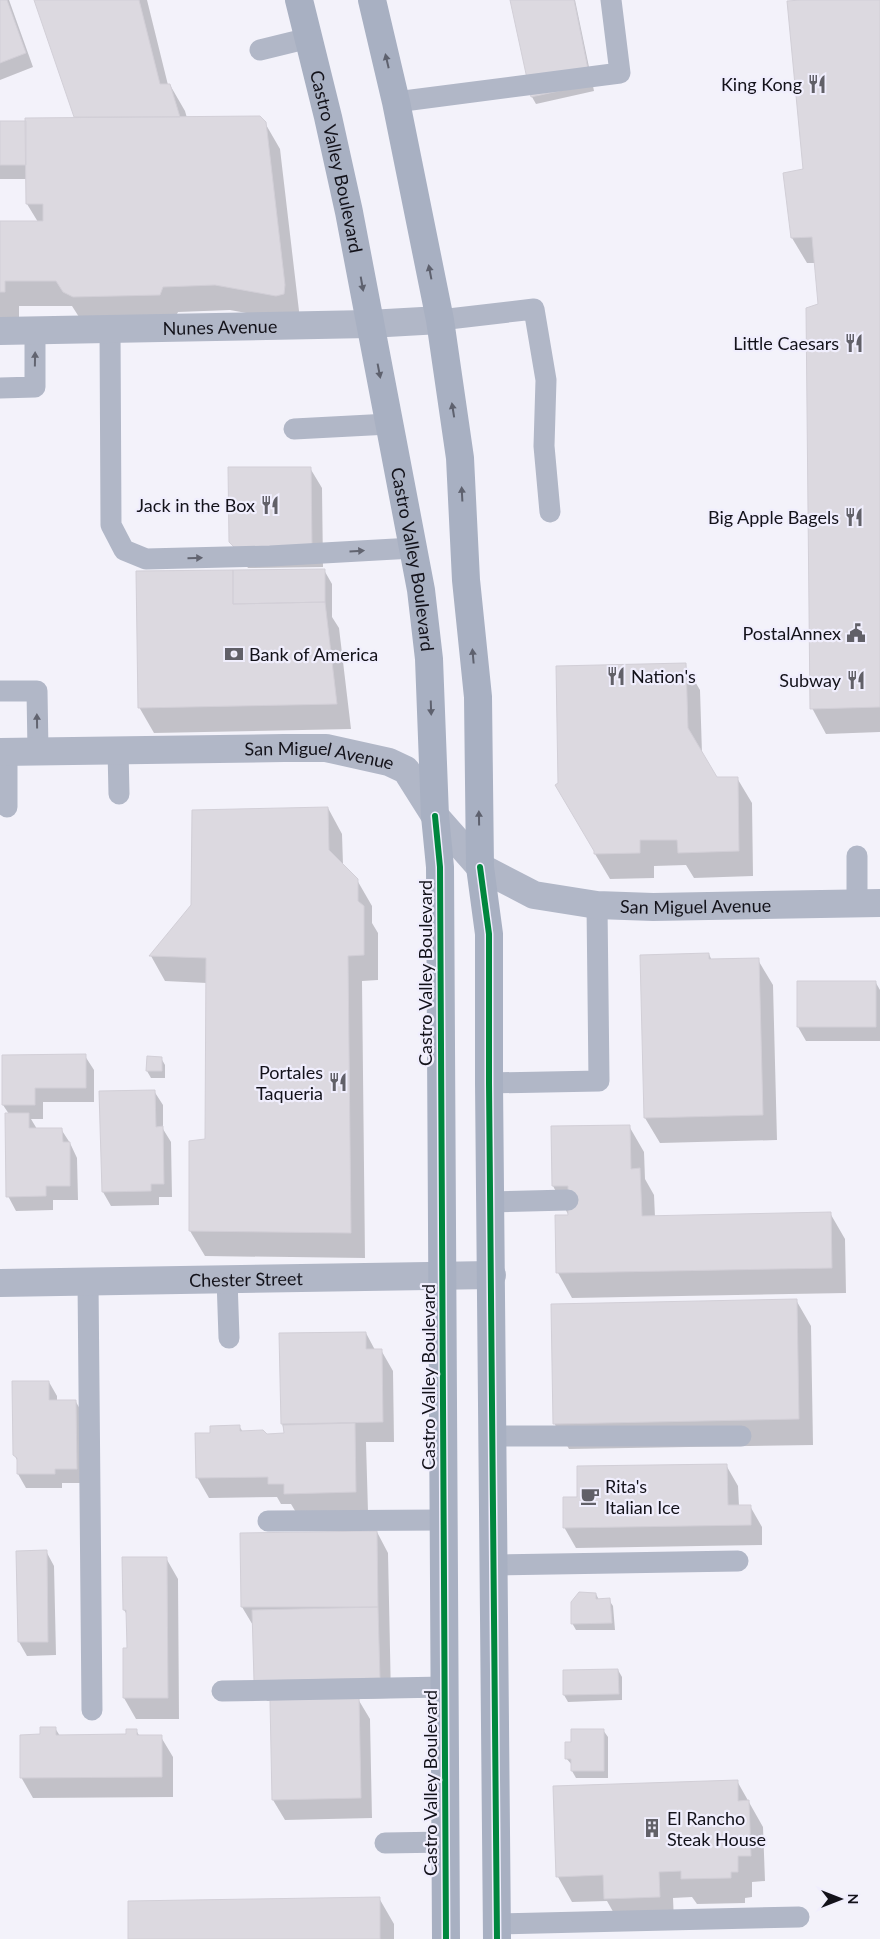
<svg xmlns="http://www.w3.org/2000/svg" width="880" height="1939" viewBox="0 0 880 1939" font-family="Lato,sans-serif">
<style>
.shadow{fill:#0003}
.building{fill:#dcd9e0;stroke:#d2cfd7}
.lines{fill:none;stroke-linecap:round;stroke-linejoin:round}
.service{stroke:#b1b7c7;stroke-width:21}
.minor{stroke:#b1b7c7;stroke-width:28}
.primary{stroke:#a8b0c2;stroke-width:28}
.cycleway-casing{stroke:#f0eefd;stroke-width:9}
.cycleway{stroke:#00873e;stroke-width:6}
.oneway{fill:#5e616e}
.oneway2{fill:#626470}
.labels{text-anchor:middle;dominant-baseline:central;stroke-width:4.5;stroke-linejoin:round;paint-order:stroke}
.poi-label{font-size:18px;fill:#13121a;stroke:#f0eefd;text-anchor:end}
.street-label{font-size:18px;fill:#13121a;stroke:#f0eefd}
</style>
<rect width="100%" height="100%" fill="#f3f2fa"/>
<!-- shadow -->
<path class="shadow" d="M0,0H9L33,67L0,80Z
M35,0H147L168,85H170L185,111L187,118L265,123L280,149L299,311L298,319L291,321L230,310L178,312L174,320L79,317L72,306H19V318H0V223L38,222L27,204V179H0V123L76,119Z
M512,0H575L594,91L536,104L532,97Z
M815,0H880V732L826,734L812,708L820,305L816,263H807L792,238L804,170Z
M310,468L322,488L323,567L248,568L230,542Z
M324,570L332,584V617L339,628L351,729L154,733L139,707Z
M685,665L700,690L702,754L716,778H737L752,803L753,876L694,878L686,865L654,866V878L610,879L595,854Z
M328,808L342,834L343,865L357,880L372,906V923L378,933V980L362,981L365,1258L205,1256L190,1231L206,1140L207,983L165,981L151,956Z
M709,954L712,961L758,960L773,985L777,1140L660,1143L645,1118Z
M876,983L880,990V1041H806L798,1027Z
M85,1056L94,1070V1102H43V1119H31L37,1129H61L70,1143L77,1158L78,1200H53V1210L16,1211L8,1196L9,1114L3,1105Z
M161,1058L165,1065V1078H151L147,1071Z
M154,1091L163,1105V1129L171,1142L172,1197H159V1205L111,1206L103,1192Z
M629,1126L644,1152L645,1179L654,1195L655,1217L830,1213L845,1239L846,1293L572,1298L558,1273L569,1216L553,1186L552,1127Z
M796,1300L811,1326L813,1445L569,1449L554,1423Z
M366,1333L375,1350H381L393,1371L394,1442H366L368,1512L297,1514L291,1504H281L277,1497L209,1498L197,1477L239,1426L243,1432L266,1435H285L282,1423Z
M49,1382L57,1396V1402H76L84,1416V1483H62V1488H26L18,1474V1462L14,1454Z
M726,1465L738,1486L739,1506H750L762,1527V1545L576,1548L564,1527L578,1498Z
M377,1532L388,1553L391,1698L358,1699L370,1719L372,1818L285,1820L273,1800L271,1701H267L255,1681L254,1627L242,1607L241,1534Z
M46,1551L54,1566L56,1655L27,1656L19,1642Z
M166,1558L178,1579L179,1719H136L124,1698V1649H128V1616L124,1610Z
M596,1594L599,1600H609L613,1606L615,1630H576L572,1623Z
M618,1670L622,1677V1700L568,1702L564,1695Z
M55,1728L60,1736H128L136,1730L140,1737H161L173,1757V1797L33,1798L21,1777L41,1736Z
M603,1730L608,1737V1778H576L572,1771V1765L566,1758L572,1743Z
M737,1781L763,1827L765,1881L752,1882V1897L745,1898V1903L697,1904L692,1897L673,1898L674,1922L620,1924L607,1901L572,1902L558,1877Z
M379,1898L394,1924V1939H129Z"/>
<!-- building -->
<path class="building" d="M0,0H7L26,53L0,63Z
M34,0H139L160,84H170L180,117H74Z
M510,0H574L591,84L531,97Z
M801,0H880V707L810,709L806,308L818,304L812,237L791,238L783,173L803,169L787,1Z
M260,116L266,122L285,285L284,294L276,296L215,285L163,287L160,295L73,297L63,292L56,281H5V292H0V221H43V204H26L25,118Z
M0,121H26V165H0Z
M228,467H311L312,547L235,548L229,542Z
M325,569V602L233,604V570Z
M233,570V604L325,602L337,704L138,708L136,571Z
M686,663L688,728L717,777H738L739,851L678,853L677,840H640V853L594,854V851L555,785L558,783L556,666Z
M328,807L329,850L358,879V901L364,906V955L348,956L351,1233L189,1231V1141L205,1139L206,958L149,956L191,905L192,810Z
M709,953V959L759,958L763,1115L644,1118L640,955Z
M797,981H876V1027H797Z
M86,1054V1088H35V1105H2V1055Z
M147,1056L162,1057V1071H146Z
M155,1090L156,1127L163,1126L164,1184H151V1191L102,1192L99,1091Z
M5,1113H29V1128H62L63,1142H70V1186H46V1196L6,1197Z
M630,1125L631,1169L640,1168L642,1216L831,1212L832,1268L556,1273L555,1215H568V1186H552L551,1126Z
M797,1299L799,1419L553,1424L551,1304Z
M366,1332V1349H382L383,1422L281,1424L279,1333Z
M12,1381H49V1400H76L77,1469H55V1474H17V1458L13,1455Z
M355,1423L356,1492L284,1494V1484H268V1477L196,1478L195,1433H210V1426L240,1425V1431L263,1430L267,1434L284,1433L283,1425Z
M727,1464L728,1505H751V1525L563,1528V1497H577V1466Z
M377,1531L378,1607H241L240,1533Z
M47,1550L48,1642H18L16,1551Z
M122,1557H167L168,1698H123V1648H127L126,1610H123Z
M579,1592L596,1593V1599L610,1598L612,1623L571,1624V1602Z
M378,1607L380,1678L254,1681L252,1610Z
M618,1669L619,1694L563,1695V1670Z
M359,1697L361,1798L272,1800L270,1700Z
M40,1727H56V1735L126,1734V1729H137V1735H162V1777L20,1778V1735L40,1734Z
M571,1729H604V1771H571V1759H565V1742H571Z
M738,1780V1801L749,1800L751,1856H738V1872H731V1878L681,1879V1871L659,1872L660,1897L604,1899L603,1875L556,1877L553,1786Z
M380,1897V1939H128V1901Z"/>
<g class="lines">
<!-- service -->
<path class="service" d="M260,50L309,38
M396,102L620,73L611,0
M440,320L534,309L546,380L544,446L550,512
M110,328L111,525L124,550L146,559L270,556L413,548
M0,388L35,387V330
M294,429L389,424
M0,691H37L38,751
M118,750L119,794
M7,752V807
M857,856V904
M489,1083L599,1081L597,905
M490,1202L568,1200
M227,1279L229,1338
M88,1281L92,1710
M493,1436H741
M268,1521L443,1520
M494,1565L738,1561
M222,1691L445,1687
M385,1843L446,1842
M497,1924L799,1917"/>
<!-- minor -->
<g class="minor">
<path id="s1" d="M0,331L369,324L440,320"/>
<path id="s2" d="M0,752L284,748H326L389,762L406,770L435,816L480,867L534,895L597,905L653,907L880,903"/>
<path id="s3" d="M0,1283L492,1275"/>
</g>
<!-- primary -->
<g class="primary">
<path id="s4" d="M299,0L328,117L349,212L421,590L429,659L435,816L440,867L446,1939"/>
<path d="M372,0L396,102L440,320L460,458L466,580L478,697L480,867L489,934V1083L497,1939"/>
</g>
<!-- cycleway casing -->
<g class="cycleway-casing">
<path id="cycleway" d="M435,816L440,867L446,1939
M480,867L489,934V1083L497,1939"/>
</g>
<!-- cycleway -->
<use href="#cycleway" class="cycleway"/>
</g>
<!-- one-way arrows -->
<defs><path id="oneway-solid" d="M-6-.8H1V-3.2L6.5 0L1 3.2V.8H-6Z" transform="scale(1.25)"/></defs>
<g class="oneway">
<use href="#oneway-solid" transform="translate(387 61) rotate(-103)"/>
<use href="#oneway-solid" transform="translate(430 272) rotate(-101)"/>
<use href="#oneway-solid" transform="translate(362 284) rotate(80)"/>
<use href="#oneway-solid" transform="translate(379 371) rotate(79)"/>
<use href="#oneway-solid" transform="translate(453 410) rotate(-99)"/>
<use href="#oneway-solid" transform="translate(462 494) rotate(-93)"/>
<use href="#oneway-solid" transform="translate(473 656) rotate(-95)"/>
<use href="#oneway-solid" transform="translate(431 708) rotate(88)"/>
<use href="#oneway-solid" transform="translate(479 818) rotate(-91)"/>
</g>
<g class="oneway2">
<use href="#oneway-solid" transform="translate(35 359) rotate(-89)"/>
<use href="#oneway-solid" transform="translate(357 551) rotate(-3)"/>
<use href="#oneway-solid" transform="translate(195 558) rotate(-1)"/>
<use href="#oneway-solid" transform="translate(37 721) rotate(-91)"/>
</g>
<!-- icons -->
<defs>
<g id="restaurant-bare" transform="scale(1.5)"><path d="M-5-6h1v4h1v-4h1v4h1v-4h1v5L-1.5 .5V6h-2V.5L-5-1ZM5-6V6H3V1.5H1.5Q1.5-4 5-6Z" fill="#616068" stroke="#f0eefd" stroke-width="2.5" paint-order="stroke"/></g>
<g id="civic-bare" transform="scale(1.5)"><path d="M-.6-6.5H3V-4.5H.6V-3L4-1V1h2V6H-6V1h2V-1L-.6-3ZM-1.2 2.5V6h2.4V2.5Z" fill="#616068" stroke="#f0eefd" stroke-width="2.5" paint-order="stroke"/></g>
<g id="bank-bare" transform="scale(1.5)"><path d="M-6-4H6V4H-6ZM0-2.3a2.3 2.3 0 1 0 0 4.6a2.3 2.3 0 1 0 0-4.6Z" fill="#616068" stroke="#f0eefd" stroke-width="2.5" paint-order="stroke"/></g>
<g id="cafe-bare" transform="scale(1.5)"><path d="M-5.5-4.5H6V0H3Q3 3.5 0 3.5H-2.5Q-5.5 3.5-5.5 0ZM3-3.2v2h1.7v-2ZM-6 4.5H4V6H-6Z" fill="#616068" stroke="#f0eefd" stroke-width="2.5" paint-order="stroke"/></g>
<g id="building-bare" transform="scale(1.5)"><path d="M-4-6H4V6H1V3H-1V6H-4ZM-2.5-4.3h1.7v1.8h-1.7ZM.8-4.3h1.7v1.8H.8ZM-2.5-1h1.7V.8h-1.7ZM.8-1h1.7V.8H.8Z" fill="#616068" stroke="#f0eefd" stroke-width="2.5" paint-order="stroke"/></g>
</defs>
<g fill-rule="evenodd">
<use href="#restaurant-bare" x="817" y="84"/>
<use href="#restaurant-bare" x="854" y="343"/>
<use href="#restaurant-bare" x="270" y="505"/>
<use href="#restaurant-bare" x="854" y="517"/>
<use href="#civic-bare" x="856" y="633"/>
<use href="#bank-bare" x="234" y="654"/>
<use href="#restaurant-bare" x="616" y="676"/>
<use href="#restaurant-bare" x="856" y="680"/>
<use href="#restaurant-bare" x="338" y="1082"/>
<use href="#cafe-bare" x="590" y="1496"/>
<use href="#building-bare" x="652" y="1828"/>
</g>
<g class="labels">
<!-- poi labels -->
<g class="poi-label">
<text x="802" y="84">King Kong</text>
<text x="839" y="343">Little Caesars</text>
<text x="255" y="505">Jack in the Box</text>
<text x="839" y="517">Big Apple Bagels</text>
<text x="841" y="633">PostalAnnex</text>
<text x="249" y="654" text-anchor="start">Bank of America</text>
<text x="631" y="676" text-anchor="start">Nation's</text>
<text x="841" y="680">Subway</text>
<text x="323" y="1072">Portales<tspan x="323" dy="21">Taqueria</tspan></text>
<text x="605" y="1486" text-anchor="start">Rita's<tspan x="605" dy="21">Italian Ice</tspan></text>
<text x="667" y="1818" text-anchor="start">El Rancho<tspan x="667" dy="21">Steak House</tspan></text>
</g>
<!-- street labels -->
<g class="street-label">
<text stroke="none"><textPath href="#s4" startOffset="166">Castro Valley Boulevard</textPath></text>
<text stroke="none"><textPath href="#s1" startOffset="220">Nunes Avenue</textPath></text>
<text stroke="none"><textPath href="#s4" startOffset="571">Castro Valley Boulevard</textPath></text>
<text stroke="none"><textPath href="#s2" startOffset="320">San Miguel Avenue</textPath></text>
<text stroke="none"><textPath href="#s2" startOffset="755">San Miguel Avenue</textPath></text>
<text transform="translate(425 973) rotate(-90)">Castro Valley Boulevard</text>
<text stroke="none"><textPath href="#s3" startOffset="246">Chester Street</textPath></text>
<text transform="translate(428 1377) rotate(-90)">Castro Valley Boulevard</text>
<text transform="translate(430 1783) rotate(-90)">Castro Valley Boulevard</text>
</g>
</g>
<!-- north arrow -->
<g transform="translate(840 1899) rotate(90)" stroke="#f0eefd" stroke-width="4" paint-order="stroke">
<path d="M0-4L9 19L0 12L-9 19Z" fill="#13121a"/>
<text y="-8" font-size="14" font-weight="bold" text-anchor="middle" fill="#13121a">N</text>
</g>
</svg>
